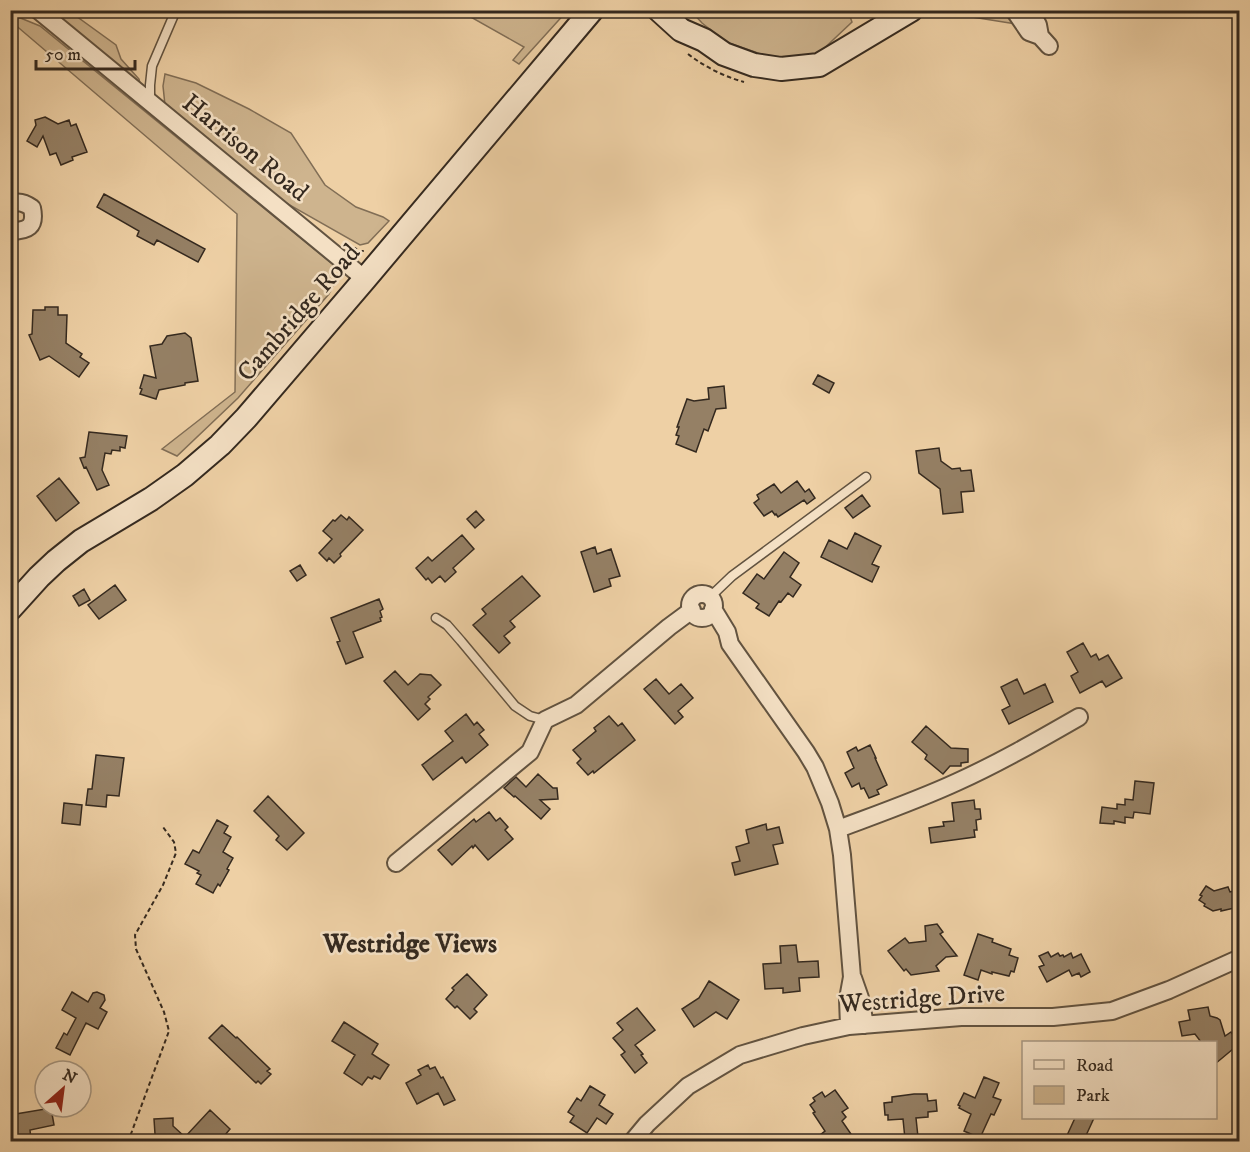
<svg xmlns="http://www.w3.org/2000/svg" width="1250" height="1152" viewBox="0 0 1250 1152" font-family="'IM FELL DW Pica',serif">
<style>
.green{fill:#ceb48e;stroke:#816e56;stroke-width:1.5}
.building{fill:#958065;stroke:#34291f;stroke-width:1.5}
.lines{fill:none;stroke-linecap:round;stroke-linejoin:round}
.lane-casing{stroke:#625340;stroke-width:11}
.street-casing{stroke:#625340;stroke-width:20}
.secondary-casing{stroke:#34291f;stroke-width:26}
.path{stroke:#34291f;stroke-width:2;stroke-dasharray:4.5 3;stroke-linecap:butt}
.lane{stroke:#f4e0c4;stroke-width:8}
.street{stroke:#f4e0c4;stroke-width:16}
.secondary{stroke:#f4e0c4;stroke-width:22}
.labels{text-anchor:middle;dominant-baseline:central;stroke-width:5;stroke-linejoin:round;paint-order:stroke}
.street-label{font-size:26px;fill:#34291f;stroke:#f4e0c4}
.neighbourhood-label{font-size:27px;font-weight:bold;fill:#34291f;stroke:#f4e0c4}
</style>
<rect width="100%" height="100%" fill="#eed0a5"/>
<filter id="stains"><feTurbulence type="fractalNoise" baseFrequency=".00333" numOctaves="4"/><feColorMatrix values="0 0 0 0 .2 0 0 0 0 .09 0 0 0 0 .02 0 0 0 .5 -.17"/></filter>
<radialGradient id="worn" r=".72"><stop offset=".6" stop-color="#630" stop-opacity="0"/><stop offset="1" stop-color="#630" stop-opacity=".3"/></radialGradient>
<!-- green -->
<path class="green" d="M518,10L527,13L531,11H567L519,64L513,60L524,47L460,11Z
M50,11H69L116,45L121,59L139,79L141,87Z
M691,11H848L852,22L817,55L773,58L726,42L702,23Z
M944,11H1008L1016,24L947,13Z
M18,17L40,26L335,266L331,271C336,280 334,285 329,294L238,398L177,456L162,449L235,392L237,214L13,23Z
M165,74L196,83L249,109L291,133L325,185L356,207L383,217L389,221L368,243L360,245L286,203L165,105L163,86Z"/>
<!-- building -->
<path class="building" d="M45,117L58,124L69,120L71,126L76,124L87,152L72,157L73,160L61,165L56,153L50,155L43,136L37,147L27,141L36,125L35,120Z
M104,194L205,249L198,262L157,240L154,245L137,236L139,231L97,207Z
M45,307H58V315H67L66,343L82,354L80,357L89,363L79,377L49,356L40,360L29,335L32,334L33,310H45Z
M185,333L191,338L198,381L185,383V385L159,390L156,399L140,394L142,389L140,388L144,375L156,378L150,346L162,344L167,336Z
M818,375L834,383L829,393L813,384Z
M724,386L726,408L716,409L708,431L704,429L696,452L676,444L679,436L676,435L679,427H677L687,399L694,401L709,399L708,388Z
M89,432L127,436L125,448L120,447V451L112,450L111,454L105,453L102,470L109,485L97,490L86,467L84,468L80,458L85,457Z
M939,448L941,461L952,469L960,468L961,471L971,470L974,491L961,492L963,512L943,514L940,489L919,473L916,451Z
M59,478L79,503L56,521L37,496Z
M797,481L805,492L809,489L815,498L807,504L804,500L778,517L776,514L775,515L772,511L764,516L754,503L759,499L757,495L774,484L781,493Z
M862,495L870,506L853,518L845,508Z
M476,511L484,520L475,528L467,519Z
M341,515L347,520L349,517L363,530L340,554L341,556L334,563L329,558L327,561L319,553L332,539L323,531L333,520L335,521Z
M855,533L881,546L872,564L879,567L872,582L821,557L829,540L847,549Z
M462,535L474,549L453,568L456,572L445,582L440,576L432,583L428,578L426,580L416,568L428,557L432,561Z
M595,547L597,554L611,549L620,576L609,579L611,586L594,592L581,552Z
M784,552L799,563L790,577L801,585L793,597L788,593L781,602L779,601L769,616L756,608L759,604L743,593L757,574L764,579Z
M300,565L306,575L297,581L290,571Z
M522,576L540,596L510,621L515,627L504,636L510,643L499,653L473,625L486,614L482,609Z
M115,585L126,600L99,619L88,605Z
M84,589L90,600L79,606L73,596Z
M379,599L383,609L380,611L382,617L380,618L381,621L353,632L363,657L346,664L337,642L340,641L331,618Z
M1083,643L1091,657L1096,654L1099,660L1108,655L1122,678L1106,687L1102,681L1080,693L1071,676L1078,672L1067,652Z
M395,671L408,685L420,674L431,675L441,685L428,697L430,699L425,704L430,709L418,720L384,681Z
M656,679L669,694L681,684L693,698L678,711L683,717L675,724L644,689Z
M1017,679L1024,694L1045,684L1053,702L1009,724L1002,710L1010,706L1001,687Z
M466,714L474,725L477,722L484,730L479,734L488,745L466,763L462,757L433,780L422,765L453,741L445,731Z
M609,716L618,726L622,723L635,740L594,773L593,771L588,775L577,763L581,759L573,750L596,731L594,728Z
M926,726L951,748L968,749V762L961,763V766H950L943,774L925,759L927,755L912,742Z
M870,745L876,758H875L887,785L877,790L879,794L869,798L864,788L861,789L859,783L852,787L845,773L854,768L847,752L856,747L858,751Z
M96,755L124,758L119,796L107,795L106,807L86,805L88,789H92Z
M538,774L553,788H557L558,799L540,800L550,809L541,819L515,796L514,797L504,788L516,777L526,787Z
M1135,781L1154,783L1150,814L1134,812L1133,818L1125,817V823L1114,821V824L1100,823L1102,807L1117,809V804L1125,805V799L1133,800Z
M268,796L304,833L287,850L276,840L279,836L254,811Z
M974,800L975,809H980L981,819L976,820L977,830H974L975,837L931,843L929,828L944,826L943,822L954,821L952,803Z
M64,803L82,805L80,825L62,823Z
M489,812L496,821L500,818L508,827L505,830L513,839L488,860L475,845L473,848L472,846L452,865L438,850L474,819L476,822Z
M217,820L228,826L224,833L231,837L223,852L233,858L227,869L229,870L220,886L218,884L213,893L196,884L201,875L197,873L199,871L185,864L193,850L199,853Z
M766,824L767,830L779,827L783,843L773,845L778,864L735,875L732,863L740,861L736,847L749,843L746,830Z
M1206,886L1214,891L1228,887L1230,892L1239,890V907L1221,911V909L1213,911L1204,906L1205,904L1199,900L1202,896L1200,895Z
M937,924L943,932L940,934L957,956L946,957L936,966L939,971L911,975L906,969L904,971L888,951L905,938L909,943L926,941L925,926Z
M978,934L993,939L992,942L1011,949L1009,955L1018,958L1014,972L1011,971L1009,976L992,972V974L981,970L978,980L964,975Z
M796,945L798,962L818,961L819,977L799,978L800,991L783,993V988L765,989L763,964L781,963L780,946Z
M1048,952L1051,957L1058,953L1060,956L1063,955L1064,957L1071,953L1073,958L1081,954L1090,972L1081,977L1079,973L1072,976L1069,970L1047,982L1039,967L1044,965L1039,956Z
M467,974L487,995L474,1009L477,1012L470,1019L457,1006L455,1008L446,999L454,990L452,988Z
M709,981L739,1000L727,1019L716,1012L694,1027L682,1009L699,998Z
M72,992L88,1002L93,993L97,992L104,995L105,1000L100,1008L107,1012L98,1029L86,1023L70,1055L56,1048L64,1033L67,1035L76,1018L62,1010Z
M1208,1007L1210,1016L1217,1018L1220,1020L1225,1036L1231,1032L1235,1038L1239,1040V1044L1215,1064V1042H1201L1195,1034L1182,1036L1179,1022L1190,1020L1188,1010Z
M637,1008L655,1030L635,1045L643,1054L641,1055L647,1063L635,1073L621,1055L625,1052L613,1038L623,1030L617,1023Z
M344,1022L378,1044L372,1054L389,1065L380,1079L374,1076L372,1079L368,1077L362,1085L344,1073L355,1055L332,1041Z
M222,1025L236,1038L237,1037L270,1069L267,1071L271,1074L261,1084L258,1081L256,1083L209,1038Z
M428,1065L430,1069L435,1067L441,1078L443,1077L455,1100L444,1105L438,1093L417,1104L406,1083L421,1075L418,1070Z
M984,1077L999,1083L993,1097L1001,1100L994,1115L991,1114L980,1138L964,1131L971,1114L959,1108L960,1106L958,1105L964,1093L975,1098Z
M590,1086L605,1095L599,1105L613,1114L606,1124L597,1118L587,1133L570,1122L574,1116L568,1112L577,1098L581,1101Z
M835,1090L848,1108L842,1112L846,1117L842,1121L851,1134L840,1142H811L825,1131L813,1113L815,1112L810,1105L815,1101L813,1098L822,1092L825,1097Z
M914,1094H927L928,1101L936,1100L937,1111L928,1112V1117L916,1118L918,1137L905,1139L903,1119L888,1120V1115H885L884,1103L892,1102V1097Z
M51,1108L54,1125L30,1130L31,1140L21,1142L17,1138L10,1140V1115Z
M210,1110L230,1129L225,1135L232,1142L163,1141L155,1134L154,1119L173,1118V1126L185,1137Z
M1075,1118H1094L1083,1142H1064Z"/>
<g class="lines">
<!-- lane casing -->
<g class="lane-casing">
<path id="lane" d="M150,101V85L152,66L176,10
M710,597L732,576L866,477
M436,618L447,625L461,641L515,706L530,716L545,720"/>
</g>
<!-- street casing -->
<g class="street-casing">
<path id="street" d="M38,10L365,279
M1014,10L1029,32L1040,36L1049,46
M1030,10L1038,25L1040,36
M10,205C18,200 25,203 32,208C36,227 28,231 10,231
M690 606a12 12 0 1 1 24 0a12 12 0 1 1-24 0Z
M713,609L727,632L730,644L806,752L815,767L830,803L838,829L842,855L852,977L848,999L849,1026
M838,829C878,814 918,800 957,782C999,763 1039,740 1079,717
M396,863L530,752L545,720L576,705L669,627L692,610
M853,978L860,998L865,1025
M632,1142L647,1124L688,1086L740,1055L803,1036L849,1026L961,1017H1053L1112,1011L1169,990L1240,958"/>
</g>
<!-- secondary casing -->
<g class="secondary-casing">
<path id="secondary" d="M659,10L681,30L704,40L724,54L754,65L781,69L819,65L911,10
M10,609L39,577L56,561L81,541L151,499L185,475L220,445L246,418L365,279L592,10"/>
</g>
<!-- path -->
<path class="path" d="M607,16L612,15L618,10
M929,16L936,10
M688,54C705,67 723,76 744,82
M354,250L355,248L359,251H365
M128,1142L169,1031L164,1012L136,949L135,935L163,885L176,853L174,842L163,827"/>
<!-- lane -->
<use href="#lane" class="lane"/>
<!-- street -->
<use href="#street" class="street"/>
<!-- secondary -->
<use href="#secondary" class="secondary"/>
</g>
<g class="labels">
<!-- street labels -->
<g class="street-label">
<text transform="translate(245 148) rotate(39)">Harrison Road</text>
<text transform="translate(299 313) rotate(-49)">Cambridge Road</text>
<text transform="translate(922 999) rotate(-4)">Westridge Drive</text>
</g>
<!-- neighbourhood labels -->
<g class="neighbourhood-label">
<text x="410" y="944">Westridge Views</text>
</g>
</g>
<!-- margin -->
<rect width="1250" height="1152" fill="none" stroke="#eed0a5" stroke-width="36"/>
<rect x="12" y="12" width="1226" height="1128" fill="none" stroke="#34291f" stroke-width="3"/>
<rect x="18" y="18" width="1214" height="1116" fill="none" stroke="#34291f" stroke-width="1.5"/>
<!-- legend -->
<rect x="1022" y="1041" width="195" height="78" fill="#f4e0c4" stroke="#a79782" stroke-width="1.5"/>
<rect x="1034" y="1060" width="30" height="9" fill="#f4e0c4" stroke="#a79782" stroke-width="1.5"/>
<text x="1076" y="1071" font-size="18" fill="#34291f">Road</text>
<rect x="1034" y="1086" width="30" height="18" fill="#ceb48e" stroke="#a79782" stroke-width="1.5"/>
<text x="1076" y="1101" font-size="18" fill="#34291f">Park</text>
<!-- north arrow -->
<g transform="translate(63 1089) rotate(28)"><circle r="28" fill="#f4e0c4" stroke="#a79782" stroke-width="1.5"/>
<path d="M0-4.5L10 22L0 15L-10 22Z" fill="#8f2418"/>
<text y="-9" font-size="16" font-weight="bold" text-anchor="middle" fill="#34291f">N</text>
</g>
<!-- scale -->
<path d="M36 60v9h99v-9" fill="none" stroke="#34291f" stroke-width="3"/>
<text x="45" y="60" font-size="18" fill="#34291f" stroke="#f4e0c4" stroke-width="4.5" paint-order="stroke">50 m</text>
<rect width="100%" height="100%" filter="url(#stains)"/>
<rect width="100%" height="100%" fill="url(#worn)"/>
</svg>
